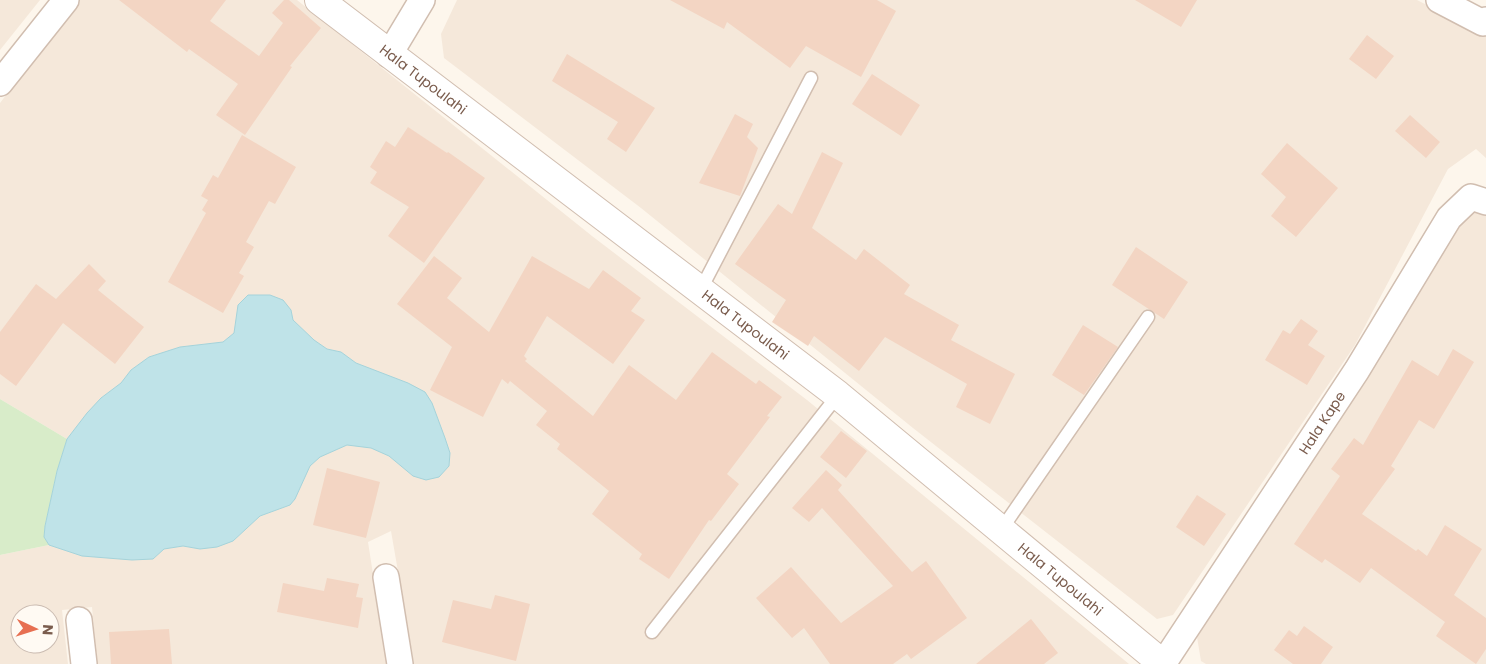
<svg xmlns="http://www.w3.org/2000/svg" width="1486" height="664" viewBox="0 0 1486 664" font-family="Poppins,sans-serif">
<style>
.residential{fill:#f5e8da;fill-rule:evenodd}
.green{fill:#d8ecc9}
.water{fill:#bfe3e8;stroke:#a5d3da}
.building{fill:#f3d5c3}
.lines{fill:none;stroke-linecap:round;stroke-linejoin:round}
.service-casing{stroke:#d1beb0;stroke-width:15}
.minor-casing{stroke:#d1beb0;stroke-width:28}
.tertiary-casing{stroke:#d1beb0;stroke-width:30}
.service{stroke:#fff;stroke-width:12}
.minor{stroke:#fff;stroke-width:25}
.tertiary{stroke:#fff;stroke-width:28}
.labels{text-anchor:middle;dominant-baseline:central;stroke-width:4;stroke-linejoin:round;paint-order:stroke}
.street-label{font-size:14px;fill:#7a5c4d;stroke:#fffaf3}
</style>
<rect width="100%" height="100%" fill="#fdf6ec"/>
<!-- residential -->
<path class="residential" d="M0,0H40L0,50Z
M79,0H297L592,236L807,400L1129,664H414L391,531L368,542L387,664H97L92,607L62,610L68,664H0V555L49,545L82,556L132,560L153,559L164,549L183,546L200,549L233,541L260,516L290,505L295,499L310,466L320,457L347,445L371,448L389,456L413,476L439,477L449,466L450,453L432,403L408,383L356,363L341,352L327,349L314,340L293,320L291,310L236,320L234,333L223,342L180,347L149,357L131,370L121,383L101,398L67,439L0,399V103ZM20,614H50V644H20Z
M457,0H1417L1486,35V158L1476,149L1448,169L1355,345L1173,615L1157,619L913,428L641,208L444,58L441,34Z
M1486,209V664H1206L1201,661L1197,637L1293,492L1461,217Z"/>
<!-- green -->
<path class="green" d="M0,399L67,439L57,471L45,526L44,537L49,545L0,555Z"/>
<!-- water -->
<path class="water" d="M248,295H270L283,300L291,310L293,320L314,340L327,349L341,352L356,363L408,383L425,392L432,403L445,438L450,453L449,466L439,477L426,480L413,476L389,456L371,448L347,445L320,457L310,466L295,499L290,505L260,516L233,541L217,547L200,549L183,546L164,549L153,559L132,560L82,556L49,545L44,537L45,526L57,471L67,439L87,413L101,398L121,383L131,370L149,357L180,347L223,342L234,333L238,305Z"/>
<!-- building -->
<path class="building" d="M119,0H226L210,21L259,56L283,23L272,13L284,0H289L321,28L290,66L292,67L245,135L216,115L238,84L189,49L187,52Z
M670,0H877L896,11L861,77L806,46L790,68L727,22L724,29Z
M1135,0H1197L1181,27Z
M1367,35L1394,56L1376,79L1349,59Z
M567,54L655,108L626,152L607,139L618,122L552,81Z
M872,74L920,105L901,136L852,104Z
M735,114L753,124L747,137L758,148L740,196L699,183Z
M1410,115L1440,142L1426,158L1395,131Z
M408,127L447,153L448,152L485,178L424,263L388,236L409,207L370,183L377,172L370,167L386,141L395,147Z
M242,135L296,167L275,204L269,201L246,242L254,247L239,273L244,276L223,313L168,282L206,213L202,210L208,200L201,196L213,175L218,178Z
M1287,143L1338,188L1296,237L1271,216L1286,197L1261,174Z
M822,152L843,163L812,228L856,260L864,249L910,285L904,294L959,325L951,340L1015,374L990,424L956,407L967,384L885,337L859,371L814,336L808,346L772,322L786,300L735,264L778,204L792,214Z
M1136,247L1188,282L1164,319L1112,285Z
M434,256L462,278L447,298L489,332L532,256L589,289L603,270L641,298L631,311L645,320L613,364L547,316L524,356L527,359L525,361L593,416L629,365L676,400L712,352L756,384L759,380L782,397L767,416L770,417L727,474L739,484L711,521L709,520L669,579L639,559L642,554L592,514L609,491L557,449L560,444L536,425L547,411L510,381L508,384L502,379L483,417L430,390L452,347L397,304Z
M89,264L106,281L98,290L144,327L115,364L63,323L16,386L0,374V332L36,284L56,299Z
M1301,319L1318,331L1308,345L1325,356L1307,385L1265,360L1283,330L1290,334Z
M1083,325L1118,347L1084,395L1052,375Z
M1453,349L1474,362L1434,429L1419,420L1391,466L1395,469L1362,514L1416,551L1418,549L1427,556L1445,525L1482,549L1454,595L1486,618V649L1476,664L1436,636L1445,622L1371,568L1360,583L1325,559L1322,563L1294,544L1340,476L1331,469L1354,438L1363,445L1412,360L1438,376Z
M841,431L867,451L846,478L820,457Z
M327,468L380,482L366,538L313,525Z
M826,470L842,485L838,490L912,572L926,561L967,618L911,659L907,654L893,664H830L804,628L792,638L756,598L791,567L841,623L893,586L822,508L809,522L792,508Z
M1197,495L1226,514L1204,546L1176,527Z
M327,578L359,584L356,597L363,598L358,628L277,612L283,583L324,591Z
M495,595L530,604L516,661L442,642L453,600L491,609Z
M1031,619L1058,653L1044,664H976Z
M1304,626L1333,647L1321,664H1293L1274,650L1289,630L1297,636Z
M169,629L172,664H111L109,632Z"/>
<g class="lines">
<!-- service casing -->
<g class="service-casing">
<path id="service" d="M701,289L811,78
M1001,530L1148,317
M652,632L838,395"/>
</g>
<!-- minor casing -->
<g class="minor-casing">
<g id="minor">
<path d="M1439,0L1483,23L1486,20"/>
<path d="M389,55L422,0"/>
<path d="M0,83L66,0"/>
<path d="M386,577L400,664"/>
<path d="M79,620L84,664"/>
<path id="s1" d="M1163,664L1357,370L1449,218L1471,197L1486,202"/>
</g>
</g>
<!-- tertiary casing -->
<g class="tertiary-casing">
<g id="tertiary">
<path id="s2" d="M319,0L838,395L1163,664"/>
</g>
</g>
<!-- service -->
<use href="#service" class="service"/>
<!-- minor -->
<use href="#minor" class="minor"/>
<!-- tertiary -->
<use href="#tertiary" class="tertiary"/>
</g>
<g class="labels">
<!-- street labels -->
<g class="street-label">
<text stroke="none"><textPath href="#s2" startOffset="131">Hala Tupoulahi</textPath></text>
<text stroke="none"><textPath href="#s2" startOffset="536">Hala Tupoulahi</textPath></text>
<text stroke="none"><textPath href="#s1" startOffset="289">Hala Kape</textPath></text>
<text stroke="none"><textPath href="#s2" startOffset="941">Hala Tupoulahi</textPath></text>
</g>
</g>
<!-- north arrow -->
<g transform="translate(35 629) rotate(94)"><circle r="24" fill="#fffaf3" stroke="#cabbb1"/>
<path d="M0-4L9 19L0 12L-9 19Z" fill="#e76f51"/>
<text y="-8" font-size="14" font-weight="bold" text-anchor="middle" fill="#7a5c4d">N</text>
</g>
</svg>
